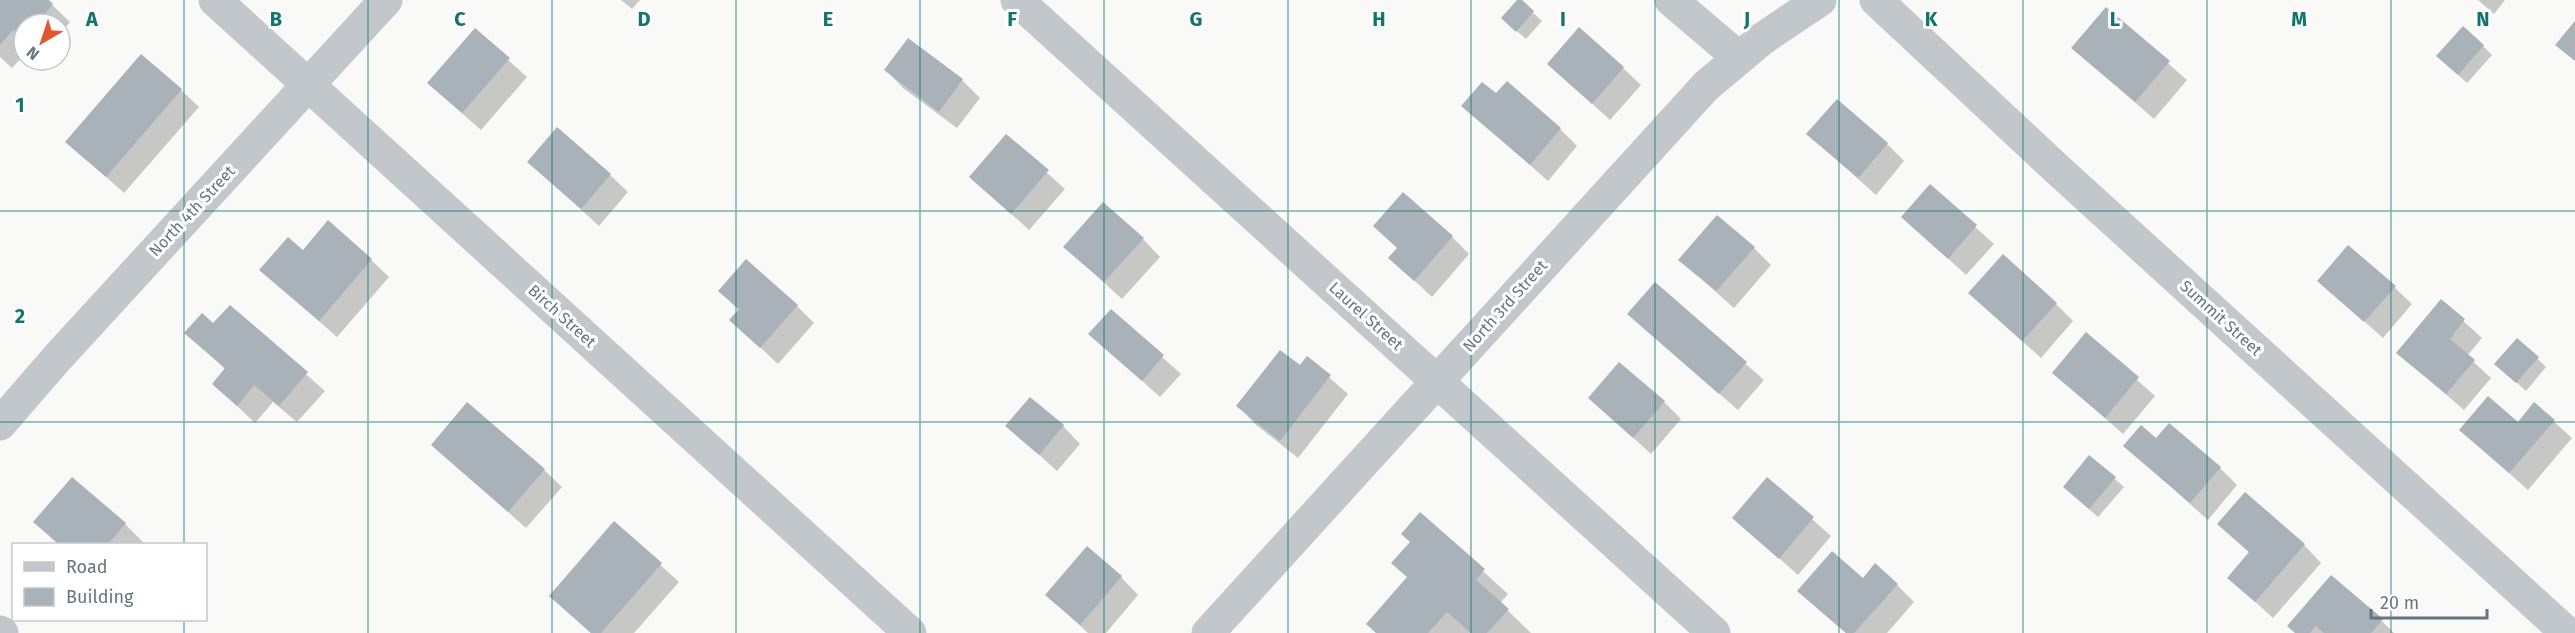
<svg xmlns="http://www.w3.org/2000/svg" width="2575" height="633" viewBox="0 0 2575 633" font-family="'Fira Sans',sans-serif">
<style>
.shadow{fill:#0003}
.building{fill:#a9b2b8}
.lines{fill:none;stroke-linecap:round;stroke-linejoin:round}
.minor{stroke:#c2c7cb;stroke-width:33}
.grid{fill:none;stroke:#0f766e;stroke-width:1.5;stroke-opacity:0.55}
.labels{text-anchor:middle;dominant-baseline:central;stroke-width:6;stroke-linejoin:round;paint-order:stroke}
.street-label{font-size:16px;fill:#647682;stroke:#fff}
.grid-label{font-size:20px;text-anchor:middle;font-weight:bold;fill:#0f766e;stroke:#fff;stroke-width:6;stroke-linejoin:round;paint-order:stroke}
</style>
<rect width="100%" height="100%" fill="#f9f9f7"/>
<!-- shadow -->
<path class="shadow" d="M0,0H47L70,22L60,34V24H24V55L12,68L0,57Z
M621,0H640L632,9Z
M1519,0L1542,21L1526,39L1512,27Z
M2478,0H2505L2494,14Z
M2106,9L2187,80L2154,119L2073,48Z
M475,30L527,77L481,130L447,100Z
M909,40L962,80L980,98L957,128L903,88L886,70Z
M2483,46L2492,55L2467,83L2447,65Z
M1549,64L1623,68L1641,85L1610,120Z
M181,90L199,107L124,193L67,142Z
M1496,95L1560,129L1577,146L1548,181L1463,106Z
M1808,134L1887,144L1904,161L1876,195Z
M1006,136L1065,189L1029,230L971,177Z
M529,162L610,175L628,192L599,226Z
M1930,186L1994,244L1966,275L1903,217Z
M1452,237L1469,254L1432,297L1390,258Z
M1143,239L1160,257L1122,299L1065,247Z
M1754,248L1771,265L1734,308L1680,260Z
M303,252L371,260L389,277L337,337L261,270Z
M2319,281L2394,287L2412,304L2383,338Z
M1655,284L1764,380L1738,410L1647,331Z
M720,291L797,306L814,323L778,364L731,320L739,311Z
M2441,301L2482,338L2467,356L2491,378L2464,410L2398,353Z
M2056,304L2073,321L2041,358L1988,310Z
M230,307L325,391L297,422L273,402L255,423L214,384L226,370L186,333L214,325Z
M1111,311L1181,374L1160,397L1090,334Z
M2086,334L2155,396L2123,434L2054,373Z
M1307,358L1348,394L1298,458L1255,424L1238,406L1300,367Z
M2537,358L2546,367L2526,391L2496,364Z
M1590,398L1664,402L1681,419L1651,454Z
M2534,404L2572,438L2528,490L2461,430L2518,424Z
M1007,426H1063L1080,444L1057,471Z
M2156,440L2220,468L2237,485L2208,520L2125,446Z
M433,445L544,470L562,487L526,528Z
M2090,457L2124,487L2098,517L2074,496Z
M72,479L125,524L143,542L140,544H59L53,540L35,522Z
M1767,479L1831,536L1798,575L1734,518Z
M1420,514L1508,594L1500,603L1531,633H1377L1409,578L1412,543Z
M614,523L679,582L634,633H591L551,596Z
M2219,524L2304,545L2321,563L2273,618L2229,578L2250,553Z
M1121,577L1138,595L1106,633H1088L1047,595Z
M2331,577L2382,621L2394,633H2296Z
M1863,580L1897,585L1914,602L1887,633H1846L1817,608Z"/>
<!-- building -->
<path class="building" d="M0,0H49L53,4L36,24H24V39L13,30L0,45Z
M1517,0H1522L1534,11L1516,32L1501,18Z
M2106,7L2170,61L2135,102L2071,48Z
M2575,21V61L2555,45Z
M2463,26L2484,45L2458,75L2436,56Z
M1579,27L1624,67L1592,104L1547,64Z
M475,28L510,58L462,113L427,83Z
M908,38L963,79L939,112L884,70Z
M141,54L182,89L106,177L65,142Z
M1507,81L1561,128L1530,165L1461,106L1482,82L1496,93Z
M1837,99L1888,143L1858,178L1806,134Z
M557,127L611,174L581,209L527,162Z
M1006,134L1049,170L1011,214L969,177Z
M1930,184L1977,225L1948,259L1901,217Z
M1403,192L1453,236L1414,281L1388,258L1397,248L1373,226Z
M1103,202L1144,238L1104,282L1063,247Z
M1717,215L1755,247L1716,291L1678,260Z
M328,220L372,259L319,321L259,270L288,237L303,250Z
M2348,245L2396,286L2364,322L2317,281Z
M2003,254L2057,303L2022,341L1968,293Z
M746,259L798,305L760,348L729,320L739,309L718,291Z
M1655,282L1747,362L1719,394L1627,314Z
M2441,299L2465,319L2450,339L2475,360L2446,394L2396,353Z
M230,305L308,372L279,406L254,385L237,406L212,384L225,368L184,333L202,313L213,323Z
M1111,309L1164,355L1142,381L1088,334Z
M2086,332L2139,377L2105,418L2052,373Z
M2517,338L2539,357L2516,383L2494,364Z
M1280,350L1300,365L1307,356L1331,375L1280,441L1236,406Z
M1619,362L1665,401L1633,438L1588,398Z
M2488,396L2518,422L2534,402L2555,420L2509,473L2459,430Z
M1030,397L1064,425L1039,455L1005,426Z
M467,402L545,469L508,512L431,445Z
M2169,423L2221,467L2190,503L2123,446L2141,425L2156,438Z
M2089,455L2116,477L2089,509L2063,487Z
M72,477L126,523L108,544H59L33,522Z
M1767,477L1814,517L1779,559L1732,518Z
M2245,492L2305,544L2255,602L2227,578L2249,552L2217,524Z
M1420,512L1485,569L1476,580L1509,609L1487,633H1471L1447,612L1428,633H1376L1366,624L1407,577L1391,563L1410,542L1401,534Z
M614,521L662,563L601,633H591L549,596Z
M1087,546L1122,576L1080,625L1045,595Z
M1832,551L1863,578L1875,563L1898,584L1854,633H1846L1797,591Z
M2331,575L2383,619L2371,633H2324L2316,626L2310,633H2295L2287,626Z"/>
<g class="lines">
<!-- minor -->
<path class="minor" d="M215,0L910,633
M1017,0L1714,633
M1671,0L1738,57
M1876,0L2057,169L2567,633
M0,424L58,357L386,0
M0,632L2,633
M1208,633L1706,86L1762,39L1820,0"/>
</g>
<!-- grid -->
<path class="grid" d="M184,0V544M368,0V633M552,0V633M736,0V633M920,0V633M1104,0V633M1288,0V633M1471,0V633M1655,0V633M1839,0V633M2023,0V633M2207,0V633M2391,0V633M0,211H2575M0,422H2575M184,620V633"/>
<g class="labels">
<!-- street labels -->
<g class="street-label">
<text transform="translate(192 211) rotate(-47)">North 4th Street</text>
<text transform="translate(1505 306) rotate(-48)">North 3rd Street</text>
<text transform="translate(562 316) rotate(42)">Birch Street</text>
<text transform="translate(1366 316) rotate(42)">Laurel Street</text>
<text transform="translate(2221 318) rotate(42)">Summit Street</text>
</g>
</g>
<g class="grid-label">
<text x="92" y="26">A</text>
<text x="276" y="26">B</text>
<text x="460" y="26">C</text>
<text x="644" y="26">D</text>
<text x="828" y="26">E</text>
<text x="1012" y="26">F</text>
<text x="1196" y="26">G</text>
<text x="1379" y="26">H</text>
<text x="1563" y="26">I</text>
<text x="1747" y="26">J</text>
<text x="1931" y="26">K</text>
<text x="2115" y="26">L</text>
<text x="2299" y="26">M</text>
<text x="2483" y="26">N</text>
<text x="20" y="112">1</text>
<text x="20" y="323">2</text>
</g>
<!-- legend -->
<rect x="12" y="543" width="195" height="78" fill="#ffffff" stroke="#c1c8cd" stroke-width="1.5"/>
<rect x="24" y="562" width="30" height="9" fill="#c2c7cb" stroke="#c1c8cd" stroke-width="1.5"/>
<text x="66" y="573" font-size="18" fill="#647682">Road</text>
<rect x="24" y="588" width="30" height="18" fill="#a9b2b8" stroke="#c1c8cd" stroke-width="1.5"/>
<text x="66" y="603" font-size="18" fill="#647682">Building</text>
<!-- north arrow -->
<g transform="translate(42 42) rotate(219)"><circle r="28" fill="#ffffff" stroke="#c1c8cd" stroke-width="1.5"/>
<path d="M0-4.5L10 22L0 15L-10 22Z" fill="#e4542d"/>
<text y="-9" font-size="16" font-weight="bold" text-anchor="middle" fill="#647682">N</text>
</g>
<!-- scale -->
<path d="M2371 609v9h116v-9" fill="none" stroke="#647682" stroke-width="3"/>
<text x="2380" y="609" font-size="18" fill="#647682" stroke="#ffffff" stroke-width="4.5" paint-order="stroke">20 m</text>
</svg>
